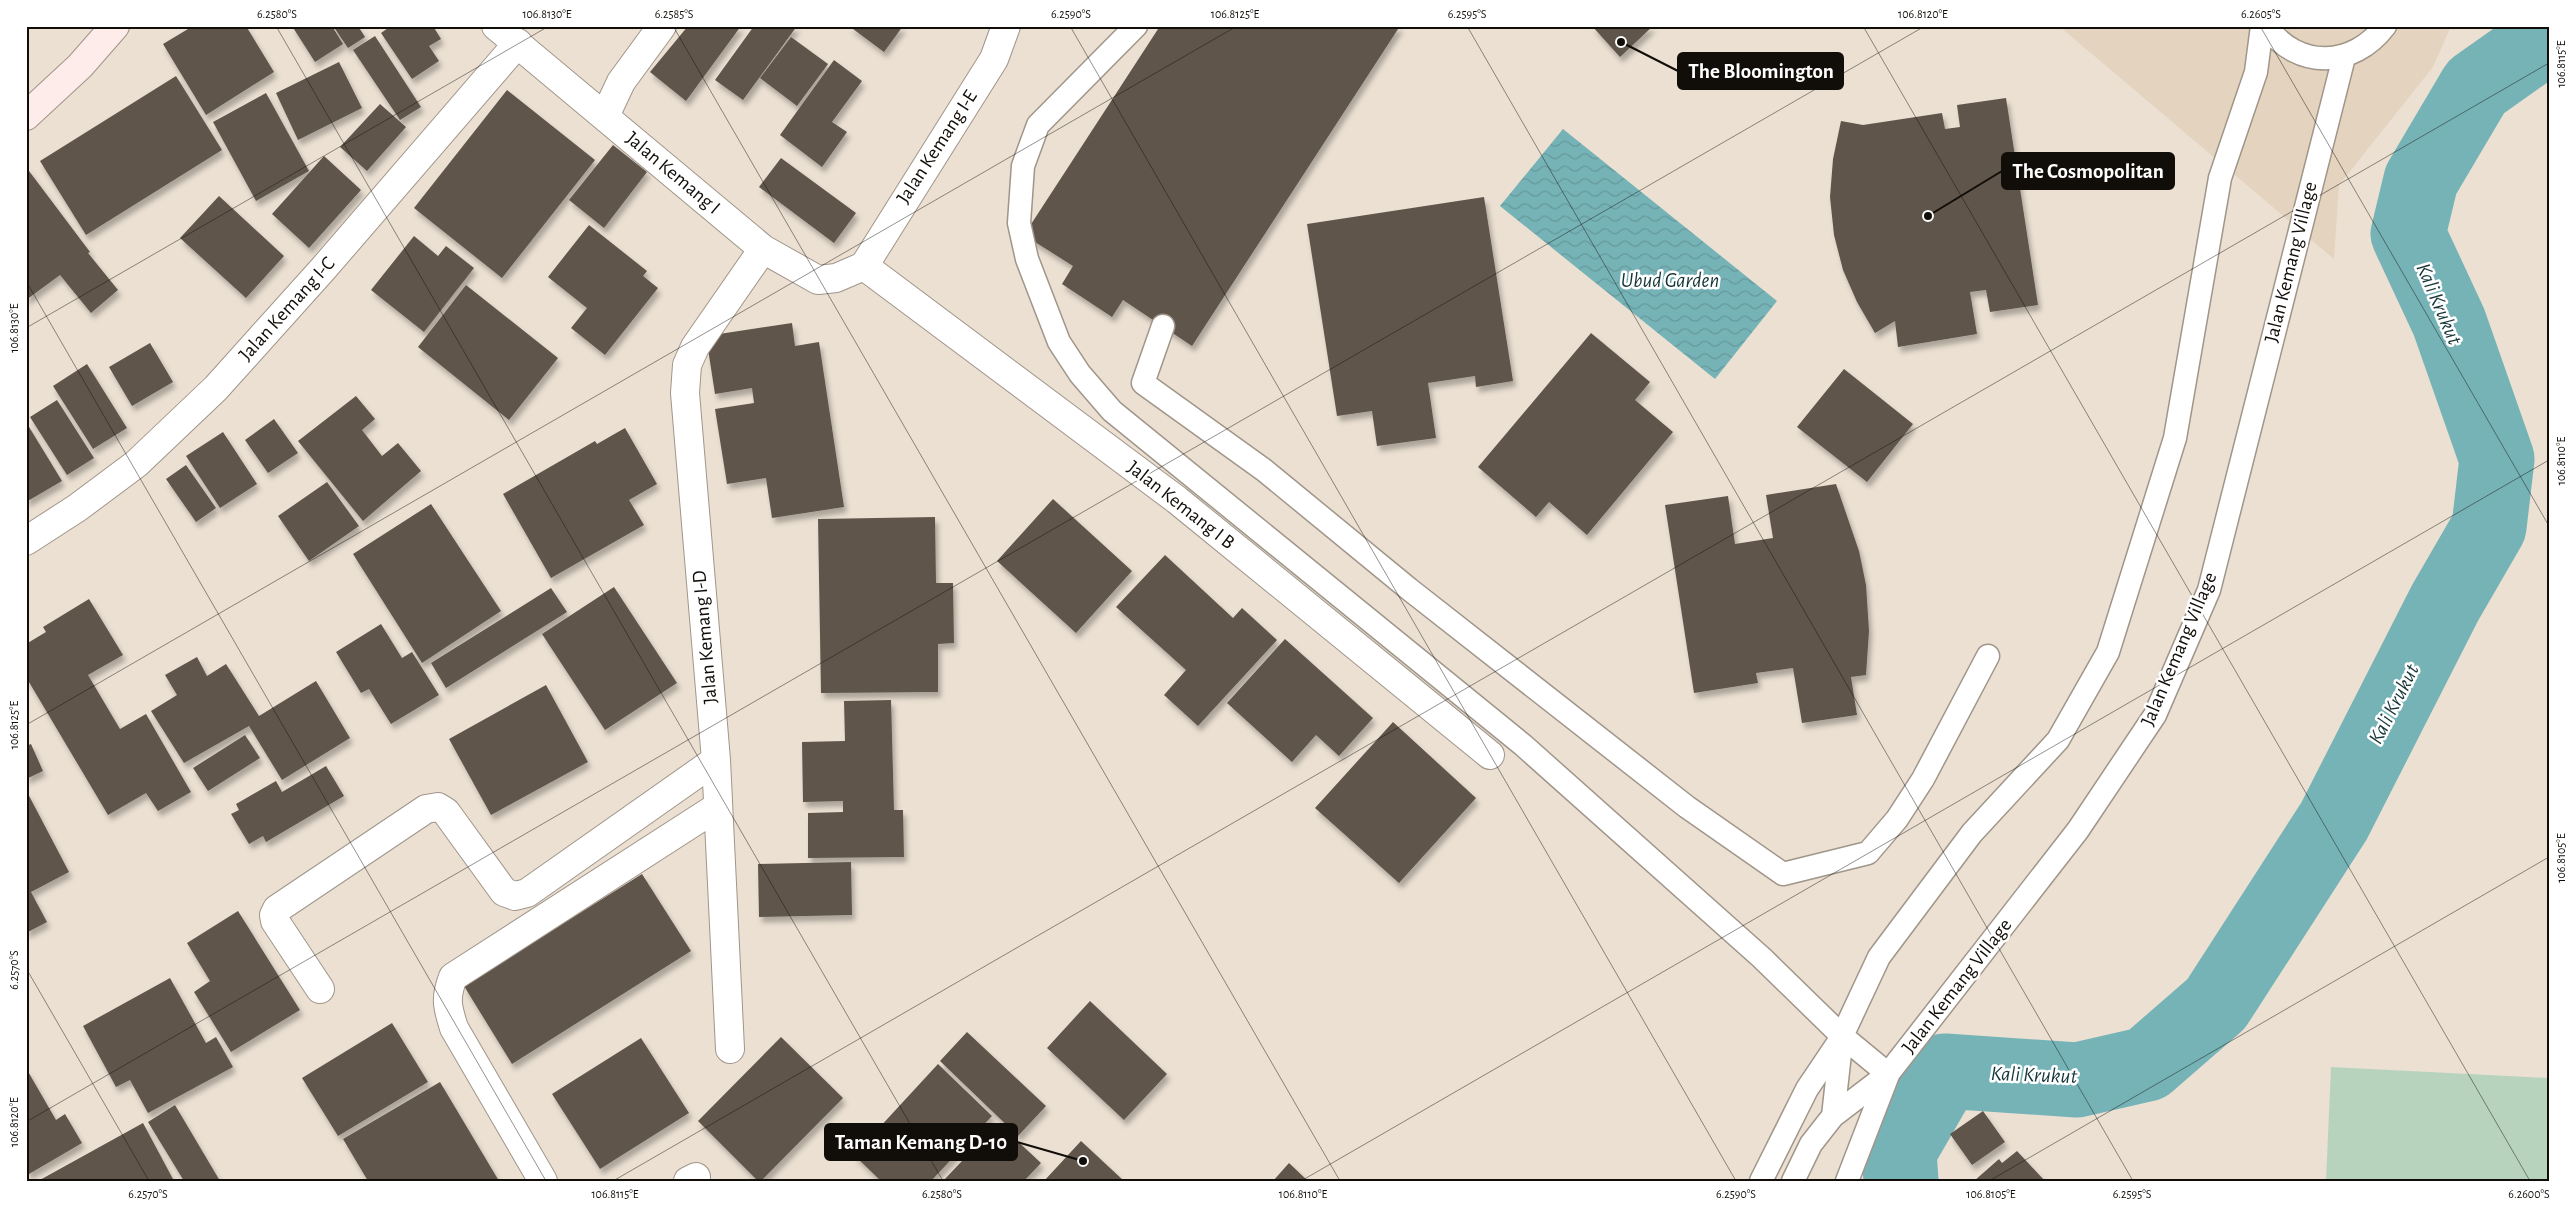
<svg xmlns="http://www.w3.org/2000/svg" width="2575" height="1207" viewBox="0 0 2575 1207" font-family="'Alegreya Sans',sans-serif">
<style>
.built{fill:#e3d3bf}
.green{fill:#b7d3bd}
.water{fill:url(#water-waves)}
.lines{fill:none;stroke-linecap:round;stroke-linejoin:round}
.river{stroke:#76b3b7;stroke-width:75}
.building{fill:#60554b;filter:url(#shadow)}
.lane-casing{stroke:#a09589;stroke-width:25}
.street-casing{stroke:#a09589;stroke-width:30}
.secondary-casing{stroke:#a09589;stroke-width:30}
.lane{stroke:#fff;stroke-width:22}
.street{stroke:#fff;stroke-width:28}
.secondary{stroke:#fdecea;stroke-width:28}
.ticks{fill:none;stroke:#110d09;stroke-width:1;stroke-opacity:0.45}
.labels{text-anchor:middle;dominant-baseline:central;stroke-width:5;stroke-linejoin:round;paint-order:stroke}
.street-label{font-size:20px;fill:#110d09;stroke:#fff}
.water-label{font-size:21px;font-style:italic;fill:#163537;stroke:#fff}
.leader{fill:none;stroke:#110d09;stroke-width:2}
.callout-dot{fill:#110d09;stroke:#fff;stroke-width:2}
.callout{fill:#110d09;stroke:#110d09;stroke-width:2}
.callout-label{font-size:21px;text-anchor:middle;font-weight:bold;fill:#fff}
.neatline{fill:none;stroke:#110d09;stroke-width:2}
.ticks-label{font-size:12px;text-anchor:middle;fill:#110d09}
</style>
<defs>
<pattern id="water-waves" width="16" height="10" patternUnits="userSpaceOnUse" patternTransform="scale(1.25)"><rect width="16" height="10" fill="#76b3b7"/><path d="M0 5q4-4 8 0t8 0" fill="none" stroke="#65999c"/></pattern>
<filter id="shadow"><feDropShadow dx="3" dy="5.5" stdDeviation="2.5" flood-color="#0004"/></filter>
</defs>
<rect width="100%" height="100%" fill="#ebe0d2"/>
<!-- built -->
<path class="built" d="M2059,26H2451L2433,67L2339,185L2334,259Z"/>
<!-- green -->
<path class="green" d="M2331,1067L2549,1078V1181H2326Z"/>
<!-- water -->
<path class="water" d="M1563,129L1777,301L1715,379L1500,206Z"/>
<g class="lines">
<!-- river -->
<path class="river" d="M1901,1181L1899,1151L1945,1071L2077,1080L2147,1064L2216,1004L2334,821L2445,603L2489,527L2497,459L2449,322L2408,234L2421,180L2476,87L2544,39L2549,31"/>
</g>
<!-- building -->
<path class="building" d="M193,26H246L274,72L206,115L163,44Z
M292,26H332L343,44L315,62Z
M333,26H358L365,37L348,48Z
M391,26H433L441,39L429,46L439,61L412,79L381,33Z
M688,26H741L686,101L650,72Z
M754,26H797L743,100L715,80Z
M849,26H903L884,52Z
M1160,26H1400L1192,346L1123,300L1112,317L1062,284L1073,266L1024,235Z
M1592,26H1653L1620,57Z
M375,36L421,107L400,120L353,50Z
M791,37L828,64L797,106L760,78Z
M834,60L862,81L832,122L847,132L822,167L780,135Z
M339,62L362,108L298,140L276,93Z
M176,76L222,150L86,235L40,161Z
M507,90L595,160L502,278L414,208Z
M266,93L309,171L256,201L213,122Z
M2006,98L2038,305L1990,312L1986,290L1970,292L1977,334L1898,347L1895,321L1875,333L1857,302L1843,270L1834,235L1830,197L1833,159L1841,121L1863,125L1942,113L1945,129L1960,127L1957,105Z
M380,104L406,127L367,171L340,147Z
M613,145L647,172L604,228L569,200Z
M324,156L361,190L309,248L272,214Z
M781,158L856,213L834,243L759,187Z
M26,167L90,252L88,253L118,290L91,313L60,275L26,300Z
M219,196L284,256L246,298L180,238Z
M1484,197L1513,381L1476,387L1475,376L1428,383L1436,438L1377,446L1372,411L1337,416L1307,224Z
M589,225L647,271L643,276L658,288L605,355L571,328L587,308L548,277Z
M414,236L438,256L446,246L474,268L424,332L371,290Z
M466,285L558,358L509,420L418,347Z
M792,323L795,346L819,342L844,507L772,518L766,478L727,484L715,409L754,403L752,388L715,394L706,336Z
M1591,333L1650,382L1635,400L1673,432L1587,535L1549,502L1536,517L1478,467Z
M150,343L173,382L132,406L109,367Z
M87,364L127,428L93,449L53,386Z
M1844,369L1913,424L1867,482L1797,427Z
M356,396L375,419L362,430L382,456L398,443L421,471L363,521L298,441Z
M57,400L94,458L67,475L30,417Z
M274,419L298,453L268,473L245,440Z
M26,422L62,481L26,502Z
M625,428L657,484L629,500L644,525L551,578L503,494L595,441L597,444Z
M223,432L257,484L220,508L186,456Z
M186,465L216,508L196,522L166,479Z
M327,482L359,526L309,561L278,516Z
M1836,484L1859,551L1866,585L1869,631L1866,675L1851,677L1857,715L1802,723L1793,668L1756,673L1758,683L1694,693L1665,505L1728,496L1735,544L1773,538L1766,495Z
M1053,499L1132,571L1076,633L997,561Z
M431,504L501,611L422,663L353,554Z
M935,517L936,583H953L954,643L938,644V692L821,693L818,519Z
M1165,555L1233,618L1242,608L1277,640L1198,726L1164,695L1186,670L1116,607Z
M614,587L677,683L605,730L542,634Z
M551,588L567,612L446,688L431,663Z
M89,599L123,655L88,675L120,729L146,714L191,792L158,811L146,793L108,815L26,677V644L46,632L43,627Z
M381,624L402,658L412,652L439,695L391,724L369,689L361,693L336,652Z
M1285,639L1373,718L1339,756L1316,735L1292,762L1227,703Z
M197,657L207,676L226,664L259,716L316,681L350,738L282,780L249,726L184,763L151,711L177,695L165,675Z
M546,685L588,762L491,815L449,739Z
M891,700L894,810H903L904,857L808,858V813L843,812V801L803,802L802,742L845,741L844,701Z
M1393,722L1476,798L1399,883L1315,808Z
M245,735L260,758L208,791L193,768Z
M31,744L43,771L26,779V746Z
M326,766L344,796L266,842L263,836L249,844L231,814L239,810L236,804L276,781L282,792Z
M26,790L69,872L31,892L47,922L26,933Z
M851,862L852,915L759,917L758,864Z
M642,874L691,951L512,1064L464,986Z
M238,911L300,1010L231,1052L194,992L210,981L187,943Z
M170,978L206,1043L216,1037L233,1067L148,1113L130,1080L116,1087L83,1026Z
M1090,1001L1167,1074L1124,1120L1047,1048Z
M392,1023L428,1082L338,1136L302,1078Z
M967,1032L1046,1106L1018,1136L940,1061Z
M781,1037L843,1098L761,1181H758L698,1121Z
M641,1038L689,1113L600,1169L552,1094Z
M938,1064L992,1116L931,1181H881L854,1155Z
M26,1068L56,1120L65,1114L82,1143L29,1174L26,1170Z
M440,1082L499,1181H368L343,1139Z
M175,1105L220,1181H184L148,1122Z
M1983,1111L2005,1142L1972,1165L1950,1134Z
M143,1123L174,1181H38Z
M998,1123L1041,1163L1024,1181H943Z
M1081,1141L1124,1181H1044Z
M2017,1151L2045,1181H1974L1999,1159L2002,1163Z
M1289,1163L1308,1181H1273Z"/>
<g class="lines">
<!-- lane casing -->
<g class="lane-casing">
<path id="lane" d="M1136,26L1038,125L1023,166L1019,223L1027,259L1059,342L1080,374L1112,411L1523,745L1762,958L1842,1036L1888,1074
M2266,26C2298,70 2353,68 2385,26
M1163,326L1143,383L1264,470L1409,589L1687,807L1783,874L1868,853L1897,819L1923,779L1988,656
M1833,1116L1842,1036L1879,957L1972,833L2058,740L2108,652L2175,438L2220,178L2256,72L2262,26
M1761,1181L1807,1089L1840,1040
M1793,1181L1811,1144L1833,1116L1888,1074L2078,830L2155,715L2209,590L2344,57
M1847,1181L1888,1075"/>
</g>
<!-- street casing -->
<g class="street-casing">
<path id="street" d="M496,26L763,249L818,280L836,278L864,266
M605,116L621,82L662,26
M864,266L1177,500L1490,755
M864,266L994,59L1006,26
M26,541L77,508L136,464L216,388L323,269L518,43
M320,989L275,921L274,915L277,909L426,809L438,807L446,812L504,892L515,896L527,893L716,760
M730,1049L716,760L685,393L687,365L695,347L763,249
M543,1181L454,1028C447,1006 445,998 453,977L717,807
M688,1181L696,1177"/>
</g>
<!-- secondary casing -->
<g class="secondary-casing">
<path id="secondary" d="M26,116L80,66L115,26"/>
</g>
<!-- lane -->
<use href="#lane" class="lane"/>
<!-- street -->
<use href="#street" class="street"/>
<!-- secondary -->
<use href="#secondary" class="secondary"/>
</g>
<!-- ticks -->
<path class="ticks" d="M276,26L943,1181M673,26L1340,1181M1070,26L1736,1181M1467,26L2133,1181M1863,26L2530,1181M2260,26L2549,526M26,281L546,1181M26,328L549,26M26,725L1237,26M26,968L149,1181M26,1122L1925,26M613,1181L2549,63M1301,1181L2549,460M1989,1181L2549,857"/>
<g class="labels">
<!-- street labels -->
<g class="street-label">
<text transform="translate(937 147) rotate(-57)">Jalan Kemang I-E</text>
<text transform="translate(673 173) rotate(40)">Jalan Kemang I</text>
<text transform="translate(2291 262) rotate(-76)">Jalan Kemang Village</text>
<text transform="translate(287 309) rotate(-48)">Jalan Kemang I-C</text>
<text transform="translate(1181 505) rotate(38)">Jalan Kemang I B</text>
<text transform="translate(705 637) rotate(-95)">Jalan Kemang I-D</text>
<text transform="translate(2179 649) rotate(-67)">Jalan Kemang Village</text>
<text transform="translate(1957 986) rotate(-52)">Jalan Kemang Village</text>
</g>
<!-- water labels -->
<g class="water-label">
<text x="1670" y="280">Ubud Garden</text>
<text transform="translate(2439 304) rotate(67)">Kali Krukut</text>
<text transform="translate(2394 704) rotate(-63)">Kali Krukut</text>
<text transform="translate(2034 1075) rotate(2)">Kali Krukut</text>
</g>
</g>
<!-- callouts -->
<path class="leader" d="M1621 42L1678 71M1928 216L2002 171M1083 1161L1017 1142"/>
<g class="callout-dot">
<circle cx="1621" cy="42" r="5"/>
<circle cx="1928" cy="216" r="5"/>
<circle cx="1083" cy="1161" r="5"/>
</g>
<g class="callout">
<rect x="1678" y="53" width="165" height="36" rx="5"/>
<rect x="2002" y="153" width="172" height="36" rx="5"/>
<rect x="825" y="1124" width="192" height="36" rx="5"/>
</g>
<g class="callout-label">
<text x="1761" y="78">The Bloomington</text>
<text x="2088" y="178">The Cosmopolitan</text>
<text x="921" y="1149">Taman Kemang D-10</text>
</g>
<!-- border -->
<rect width="2575" height="1207" fill="none" stroke="#ffffff" stroke-width="55"/>
<rect x="28" y="28" width="2520" height="1152" class="neatline"/>
<g class="ticks-label">
<text x="277" y="18">6.2580°S</text>
<text x="547" y="18">106.8130°E</text>
<text x="674" y="18">6.2585°S</text>
<text x="1071" y="18">6.2590°S</text>
<text x="1235" y="18">106.8125°E</text>
<text x="1467" y="18">6.2595°S</text>
<text x="1923" y="18">106.8120°E</text>
<text x="2261" y="18">6.2605°S</text>
<text transform="translate(2561 64) rotate(-90)" y="4">106.8115°E</text>
<text transform="translate(14 328) rotate(-90)" y="4">106.8130°E</text>
<text transform="translate(2561 461) rotate(-90)" y="4">106.8110°E</text>
<text transform="translate(14 725) rotate(-90)" y="4">106.8125°E</text>
<text transform="translate(2561 858) rotate(-90)" y="4">106.8105°E</text>
<text transform="translate(14 970) rotate(-90)" y="4">6.2570°S</text>
<text transform="translate(14 1122) rotate(-90)" y="4">106.8120°E</text>
<text x="148" y="1198">6.2570°S</text>
<text x="615" y="1198">106.8115°E</text>
<text x="942" y="1198">6.2580°S</text>
<text x="1303" y="1198">106.8110°E</text>
<text x="1736" y="1198">6.2590°S</text>
<text x="1991" y="1198">106.8105°E</text>
<text x="2132" y="1198">6.2595°S</text>
<text x="2529" y="1198">6.2600°S</text>
</g>
</svg>
